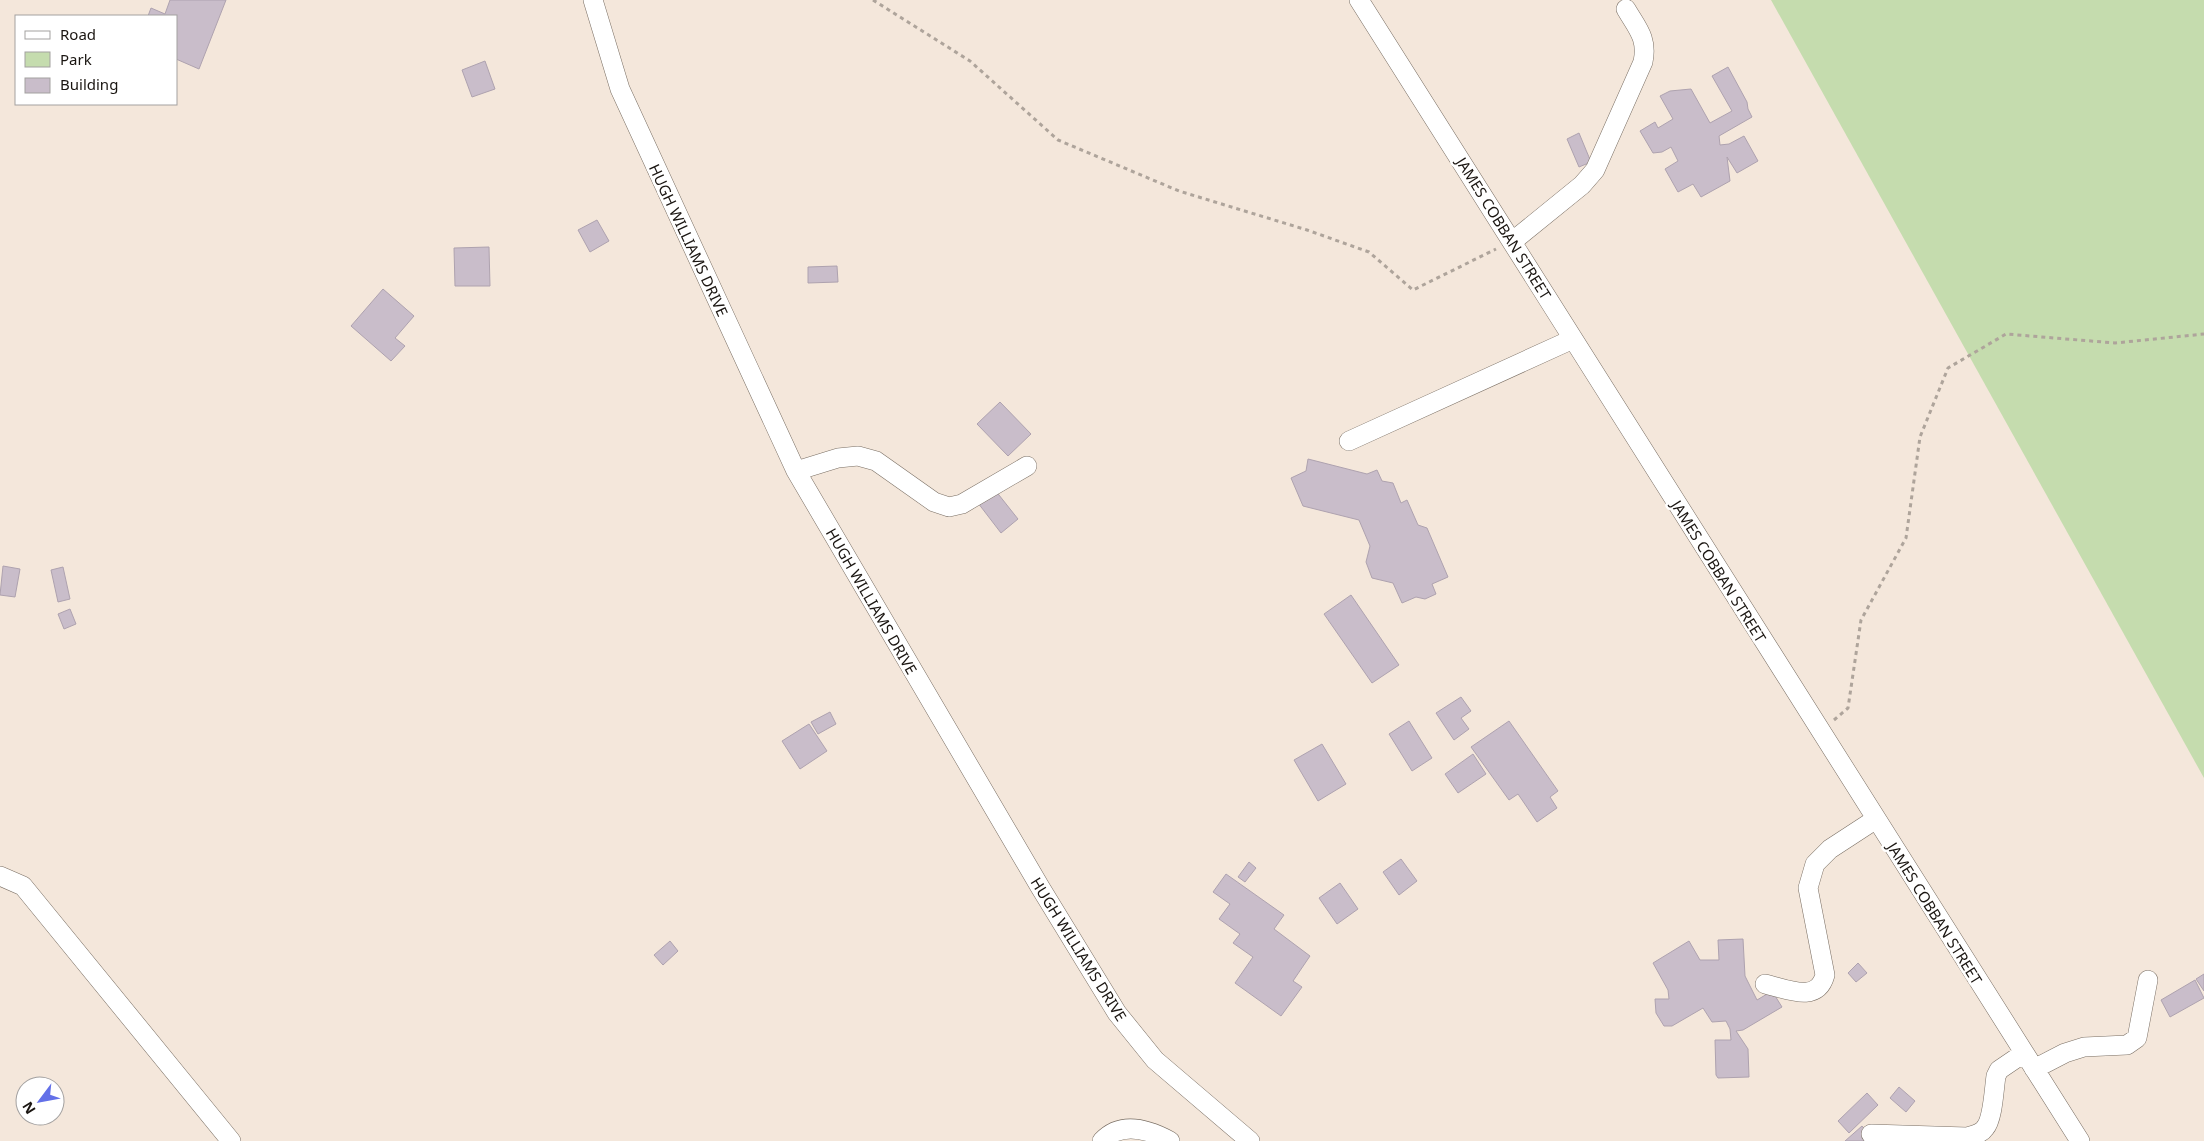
<svg xmlns="http://www.w3.org/2000/svg" width="2204" height="1141" viewBox="0 0 2204 1141" font-family="'Noto Sans',sans-serif">
<style>
.green{fill:#c5dcae}
.building{fill:#c9bdca;stroke:#aea2af}
.lines{fill:none;stroke-linecap:round;stroke-linejoin:round}
.minor-casing{stroke:#7a6f64;stroke-width:20}
.path{stroke:#aea49b;stroke-width:3;stroke-dasharray:4 4;stroke-linecap:butt}
.minor{stroke:#fff;stroke-width:19}
.labels{text-anchor:middle;dominant-baseline:central;stroke-width:5;stroke-linejoin:round;paint-order:stroke}
.street-label{font-size:15px;fill:#1a1511;stroke:#fff}
</style>
<rect width="100%" height="100%" fill="#f4e7db"/>
<!-- green -->
<path class="green" d="M1771,0H2204V778Z"/>
<!-- building -->
<path class="building" d="M170,0H226L199,69L176,59V16H148L151,8L165,14Z
M485,61L495,89L472,97L462,70Z
M1728,67L1747,102L1748,109L1752,117L1719,136L1720,145L1729,144L1744,136L1758,161L1737,173L1727,157L1730,181L1701,197L1693,184L1678,192L1665,169L1678,161L1671,147L1662,152L1653,153L1640,131L1655,122L1658,128L1673,119L1660,96L1670,91L1691,89L1710,123L1732,111L1712,76Z
M1579,133L1591,162L1579,167L1567,139Z
M597,220L609,241L590,252L578,230Z
M489,247L490,286H455L454,248Z
M837,266L838,282L808,283V267Z
M383,289L414,316L395,338L405,346L391,361L351,326Z
M1000,402L1031,434L1008,456L977,424Z
M1308,459L1367,474L1377,470L1382,481L1393,483L1401,503L1407,500L1418,525L1427,528L1448,577L1432,584L1436,594L1425,599L1416,597L1402,603L1393,583L1372,578L1366,562L1370,546L1359,520L1303,506L1291,478L1306,471Z
M995,490L1018,519L1001,533L978,503Z
M3,566L20,569L15,597L0,595Z
M63,567L70,599L58,602L51,570Z
M1351,595L1399,665L1372,683L1324,614Z
M70,609L76,624L64,629L58,614Z
M1461,697L1471,711L1461,718L1469,729L1454,740L1436,713Z
M830,712L836,724L818,734L811,722Z
M1409,721L1432,758L1412,771L1389,734Z
M1509,721L1558,791L1550,797L1557,808L1537,822L1518,794L1509,800L1471,747Z
M809,724L827,751L800,769L782,741Z
M1322,744L1346,784L1318,801L1294,760Z
M1473,754L1486,774L1458,793L1445,774Z
M1401,859L1417,881L1399,895L1383,872Z
M1249,862L1256,868L1245,882L1238,877Z
M1226,874L1284,915L1274,929L1310,956L1293,981L1302,987L1281,1016L1235,983L1253,957L1233,943L1240,934L1219,919L1230,904L1213,892Z
M1340,883L1358,909L1337,924L1319,898Z
M1743,939L1745,976L1757,1000L1772,991L1782,1007L1743,1030L1736,1031L1748,1049L1749,1077L1718,1078L1716,1075L1715,1040H1731L1730,1029L1726,1021L1712,1022L1703,1008L1672,1026H1664L1656,1013L1655,999H1669L1668,990L1653,963L1689,941L1700,960H1719L1718,940Z
M670,941L678,951L663,965L654,955Z
M1858,963L1867,973L1856,982L1848,973Z
M2204,974V991L2196,979Z
M2195,980L2204,998L2170,1017L2161,1000Z
M1899,1087L1915,1101L1906,1112L1890,1098Z
M1867,1093L1878,1105L1849,1133L1838,1121Z
M1862,1126L1875,1141H1845Z"/>
<g class="lines">
<!-- minor casing -->
<g class="minor-casing">
<path id="minor" d="M593,0L620,89L796,471L1040,887L1117,1013L1155,1060L1250,1141
M1359,0L2080,1141
M1513,241L1582,185L1595,170L1643,62C1648,38 1637,28 1626,9
M1349,441L1573,339
M796,471L838,458L858,456L876,461L934,502L949,507L962,504L1027,466
M0,876L23,886L231,1141
M1765,984C1787,989 1817,1004 1825,975L1808,888L1815,864L1830,849L1876,819
M2034,1069L2065,1053L2084,1047L2127,1045L2137,1038L2148,980
M1871,1134L1967,1137C1973,1135 1981,1134 1985,1128C1993,1119 1994,1089 1996,1076L1999,1070L2024,1053
M1102,1141C1121,1121 1148,1129 1170,1141"/>
</g>
<!-- path -->
<path class="path" d="M873,0L970,61L1058,140L1179,191L1307,230L1369,252L1413,290L1496,249
M1834,720L1848,708L1861,620L1906,538L1920,437L1948,368L2006,334L2115,343L2204,334"/>
<!-- minor -->
<use href="#minor" class="minor"/>
</g>
<g class="labels">
<!-- street labels -->
<g class="street-label">
<text transform="translate(1504 228) rotate(58)">JAMES COBBAN STREET</text>
<text transform="translate(689 240) rotate(65)">HUGH WILLIAMS DRIVE</text>
<text transform="translate(1719 571) rotate(58)">JAMES COBBAN STREET</text>
<text transform="translate(872 601) rotate(60)">HUGH WILLIAMS DRIVE</text>
<text transform="translate(1935 913) rotate(58)">JAMES COBBAN STREET</text>
<text transform="translate(1079 949) rotate(58)">HUGH WILLIAMS DRIVE</text>
</g>
</g>
<!-- legend -->
<rect x="15" y="15" width="162" height="90" fill="#ffffff" stroke="#a3a1a0"/>
<rect x="25" y="31" width="25" height="8" fill="#ffffff" stroke="#a3a1a0"/>
<text x="60" y="40" font-size="15" fill="#1a1511">Road</text>
<rect x="25" y="52" width="25" height="15" fill="#c5dcae" stroke="#a3a1a0"/>
<text x="60" y="65" font-size="15" fill="#1a1511">Park</text>
<rect x="25" y="78" width="25" height="15" fill="#c9bdca" stroke="#a3a1a0"/>
<text x="60" y="90" font-size="15" fill="#1a1511">Building</text>
<!-- north arrow -->
<g transform="translate(40 1101) rotate(238)"><circle r="24" fill="#ffffff" stroke="#a3a1a0"/>
<path d="M0-4L9 19L0 12L-9 19Z" fill="#6370e8"/>
<text y="-8" font-size="14" font-weight="bold" text-anchor="middle" fill="#1a1511">N</text>
</g>
</svg>
